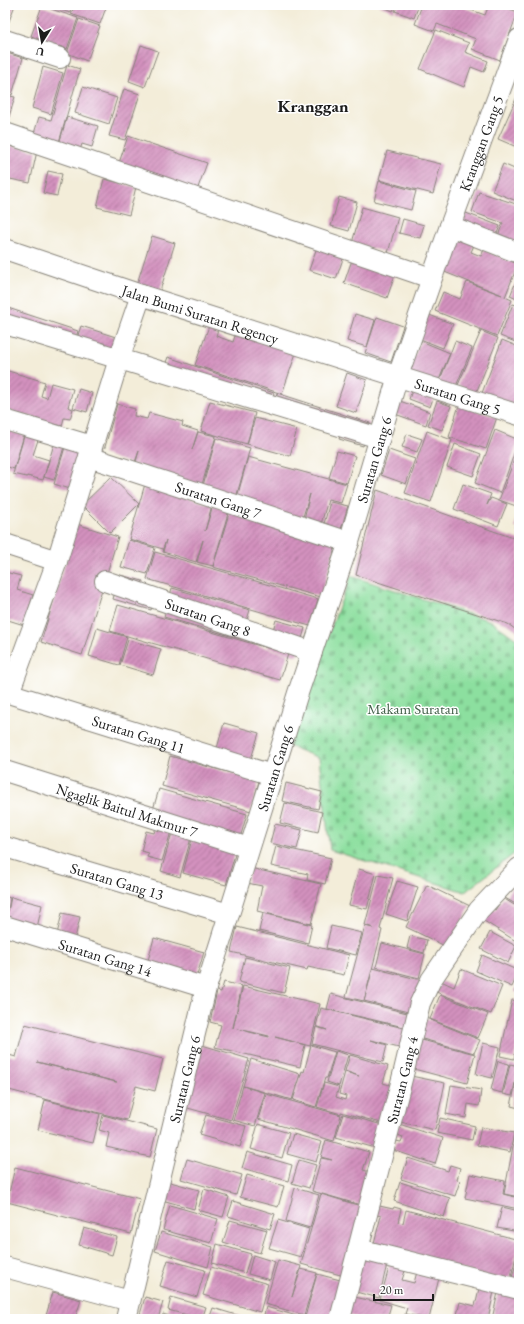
<svg xmlns="http://www.w3.org/2000/svg" width="524" height="1324" viewBox="0 0 524 1324" font-family="'EB Garamond',serif">
<style>
.cemetery{fill:url(#cemetery-stones);stroke:#547e5e}
.building{fill:url(#building-hatch);fill-rule:evenodd}
.lines{fill:none;stroke-linecap:round;stroke-linejoin:round}
.minor-casing{stroke:#88847a;stroke-width:22}
.minor{stroke:#fff;stroke-width:20}
.labels{text-anchor:middle;dominant-baseline:central;stroke-width:3;stroke-linejoin:round;paint-order:stroke}
.street-label{font-size:15px;fill:#1c1c1c;stroke:#fff}
.park-label{font-size:15px;fill:#43604a;stroke:#fff}
.quarter-label{font-size:17px;font-weight:bold;fill:#1c1c1c;stroke:#fff}
</style>
<defs>
<pattern id="cemetery-stones" width="16" height="16" patternUnits="userSpaceOnUse"><rect width="16" height="16" fill="#8cdf9f"/><path d="M2 7V4a2 2 0 0 1 4 0v3zM10 15v-3a2 2 0 0 1 4 0v3z" fill="#78bf88"/></pattern>
<pattern id="building-hatch" width="6" height="6" patternUnits="userSpaceOnUse"><rect width="6" height="6" fill="#d391be"/><path d="M-1 1l2-2M0 6l6-6M5 7l2-2" fill="none" stroke="#aa769a"/></pattern>
</defs>
<rect width="100%" height="100%" fill="#fff"/>
<filter id="ink" filterUnits="userSpaceOnUse"><feTurbulence type="fractalNoise" baseFrequency=".025" numOctaves="2"/><feDisplacementMap in="SourceGraphic" scale="8" xChannelSelector="R" yChannelSelector="G"/><feConvolveMatrix kernelMatrix="1 2 1 2 8 2 1 2 1" color-interpolation-filters="sRGB"/></filter>
<filter id="wash" filterUnits="userSpaceOnUse"><feTurbulence type="fractalNoise" baseFrequency=".012" numOctaves="4" result="noise"/><feDisplacementMap in="SourceGraphic" scale="16" xChannelSelector="R" yChannelSelector="G"/><feGaussianBlur stdDeviation="0.9" result="paint"/><feColorMatrix in="noise" values="0 0 0 0 0 0 0 0 0 0 0 0 0 0 0 0 0 1.4 0 .05"/><feComposite in="paint" operator="in"/></filter>
<g filter="url(#wash)">
<rect width="100%" height="100%" fill="#f3edd9"/>
<!-- cemetery -->
<path class="cemetery" d="M351,576L491,621L519,641V850L465,892L330,850L319,758L286,745L306,691Z"/>
<g id="blocks">
<!-- building -->
<path class="building" d="M5,5H15L5,32Z
M53,5H72L70,13L52,7Z
M75,5H107L100,24L71,14Z
M378,5H396L393,11Z
M398,5H419L414,18L395,11Z
M422,5H457L485,15L489,5H499L518,12L500,60L472,49L476,39L437,24L434,31L415,24Z
M42,6L78,18L67,49L59,46L55,55L42,50L45,41L31,36Z
M79,19L100,26L87,61L67,53Z
M436,30L469,43L465,52L488,61L484,72L471,67L464,87L420,69Z
M141,45L158,51L145,87L129,81Z
M7,53L23,58L12,95L5,92V58Z
M67,65L80,69L58,146L33,137L39,117L51,120Z
M43,67L63,73L51,114L32,108Z
M83,87L117,98L109,124L75,113Z
M124,89L140,94L125,140L109,136Z
M519,92V148L498,139Z
M5,95L15,97L8,120L5,119Z
M67,117L98,126L92,147L82,144L79,153L58,147Z
M128,136L207,163L195,196L117,169Z
M8,145L37,151L30,183L5,178V159Z
M387,151L441,164L433,194L379,180Z
M503,164L519,171V202L492,191Z
M48,171L62,174L57,196L43,193Z
M104,179L136,187L129,215L97,207Z
M379,181L416,191L411,210L374,201Z
M479,192L519,205V246L497,238L503,223L472,212Z
M339,197L357,202L349,231L331,226Z
M362,207L398,217L388,253L352,243Z
M466,213L500,226L495,238L461,225Z
M403,219L424,225L420,238L399,233Z
M152,236L175,243L159,294L136,287Z
M457,236L475,243L471,252L481,256L484,250L518,264L505,297L512,300L497,336L435,311L443,292L460,299L467,282L502,295L442,271Z
M317,247L344,256L336,279L309,270Z
M353,257L396,272L387,298L344,283Z
M519,274V300L510,296Z
M513,304L519,306V339L518,343L500,336Z
M5,307L78,331L73,347L5,325Z
M424,313L453,324L443,348L415,337Z
M355,314L375,320L367,347L347,341Z
M377,317L403,326L391,362L365,353Z
M81,326L119,338L112,359L74,347Z
M209,326L218,329L216,336L233,342L236,333L296,353L282,394L195,365Z
M481,331L498,338L476,393L458,385Z
M502,340L519,347V397L516,406L482,393Z
M421,341L450,353L437,385L407,373Z
M455,341L472,348L454,391L438,385Z
M168,357L274,393L267,411L161,376Z
M5,370L45,382L41,396L47,398L51,383L73,389L68,407L73,409L70,419L64,418L62,426L54,424L53,428L36,423L38,419L5,410Z
M347,373L367,380L356,413L336,406Z
M414,385L435,393L430,407L409,399Z
M79,389L92,393L87,412L73,408Z
M277,393L370,423L363,446L339,439L341,432L271,410Z
M210,401L255,413L247,444L201,431Z
M400,401L430,412L426,425L395,414Z
M437,401L451,406L442,430L428,425Z
M117,404L135,409L134,416L147,419L149,413L183,422L182,426L198,431L192,450L198,432L216,436L201,488L135,465L139,451L134,465L103,454Z
M459,405L497,417L486,449L449,437Z
M255,418L297,429L290,456L247,444Z
M5,430L24,435L14,469L5,466Z
M495,430L519,440L500,493L475,483Z
M427,431L452,440L431,502L405,493Z
M25,433L39,437L33,455L49,460L43,480L27,476V477L13,474Z
M407,434L422,439L417,452L402,447Z
M216,438L250,448L236,498L202,489Z
M54,444L64,447L54,480L44,477Z
M455,444L481,454L473,476L447,467Z
M65,447L82,452L70,489L54,484Z
M519,447V507L499,500Z
M389,450L415,459L406,484L381,475Z
M337,451L355,456L347,483L329,478Z
M248,457L347,484L341,503L328,500L321,524L304,519L310,494L301,523L236,501Z
M111,477L139,504L110,533L82,505Z
M145,484L212,505L205,531L213,505L229,510L213,566L197,562L203,540L196,562L163,552L166,540L163,549L129,539Z
M463,484L491,494L487,505L491,498L507,504L498,526L454,509Z
M377,490L519,540V632L508,624L356,575Z
M330,502L348,506L339,536L322,531Z
M230,510L337,541L321,597L213,567Z
M519,515V529L514,527Z
M77,524L118,537L82,655L41,642Z
M129,540L155,548L147,574L121,567Z
M155,552L318,599L310,626L147,579Z
M5,572L21,576L17,590L33,595L24,625L5,619Z
M120,575L143,581L140,592L155,596L151,610L113,599Z
M172,588L250,610L241,639L164,617Z
M118,605L288,654L280,680L110,631Z
M276,620L305,628L297,656L268,647Z
M97,628L127,637L119,665L89,656Z
M128,640L161,649L153,675L120,665Z
M224,723L259,733L250,762L216,752Z
M170,756L259,781L251,811L162,786Z
M286,783L322,792L318,809L282,801Z
M159,789L247,814L240,838L152,813Z
M285,803L322,812L318,832L280,823Z
M275,824L302,830L297,849L270,843Z
M156,828L171,832L162,861L147,857L149,853L141,851L146,831L154,833Z
M172,833L191,838L180,877L161,871Z
M192,839L236,851L226,885L183,873Z
M276,846L331,858L325,884L307,880L308,874L271,866Z
M250,868L321,884L311,924L257,911L262,886L247,883Z
M359,869L376,874L367,909L349,905Z
M378,875L393,878L380,929L382,930L364,1001L346,997L365,926L373,928L365,925Z
M397,881L418,887L407,921L386,914Z
M514,884L519,887V906L505,898Z
M427,885L470,906L449,948L406,927Z
M5,896L10,898L8,911L11,897L42,905L35,937L5,920Z
M503,898L519,908V943L484,921L492,908L495,910Z
M62,913L80,917L73,947L55,943Z
M263,913L312,925L308,943L259,931Z
M331,926L362,933L356,955L326,948Z
M237,927L349,955L344,975L308,967L307,970L231,952Z
M490,932L516,946L508,963L481,949Z
M410,936L427,940L424,953L407,948Z
M154,938L204,952L195,982L146,968Z
M382,943L425,954L419,978L376,967Z
M482,955L519,971L512,987L476,971Z
M245,957L290,968L284,993L239,982Z
M373,968L421,980L412,1013L364,1001Z
M461,969L502,986L491,1014L436,992L441,981L454,987Z
M518,979H519V993L515,992Z
M224,982L242,986L233,1028L243,986L320,1004L310,1046L275,1037L305,1045L300,1067L215,1047L221,1025L210,1022L217,991L221,992ZM238,1029L269,1036V1037Z
M331,994L411,1014L408,1028L327,1009Z
M440,995L488,1014L478,1038L430,1019Z
M512,1000L519,1001V1036L514,1059L500,1056Z
M321,1008L408,1029L403,1048L371,1040L387,1045L383,1062L312,1044L316,1027L327,1030L316,1026Z
M426,1018L480,1040L474,1053L419,1038Z
M25,1024L163,1059L155,1091L136,1086L127,1120L5,1089V1054L16,1057ZM37,1062L117,1082H116Z
M418,1039L475,1054L467,1083L410,1068Z
M483,1043L500,1047L492,1078L476,1074Z
M202,1045L249,1059L231,1120L184,1107Z
M311,1045L335,1052L327,1078H325L316,1107L293,1100L302,1071L304,1072Z
M518,1050H519V1061L516,1060Z
M336,1051L348,1055L339,1086L327,1082Z
M350,1055L388,1066L383,1083L393,1086L385,1124L341,1112V1114L317,1107L324,1083L339,1087L336,1097L345,1100L346,1096L339,1094L345,1072L359,1076L345,1071Z
M251,1059L300,1074L292,1100L243,1086Z
M498,1061L509,1064L502,1093L491,1090Z
M510,1064L519,1066L512,1096L503,1094Z
M518,1072H519V1108L511,1106Z
M411,1076L445,1083L435,1130L400,1122Z
M451,1085L481,1090L479,1106L468,1104L466,1118L446,1114Z
M243,1086L265,1093L255,1126L233,1120Z
M266,1094L341,1115L334,1141L258,1119Z
M45,1100L100,1114L93,1143L38,1130Z
M343,1114L386,1126L379,1149L336,1137Z
M103,1115L157,1129L150,1157L106,1147L109,1133L99,1130Z
M206,1115L246,1126L240,1147L199,1135Z
M440,1118L475,1126L472,1140L437,1133Z
M518,1120H519V1197L504,1194Z
M258,1124L289,1133L282,1158L251,1149Z
M399,1124L443,1138L435,1164L393,1150L396,1141L401,1142L403,1137L395,1134Z
M481,1127L514,1133L510,1152L477,1145Z
M293,1134L322,1142L316,1162L287,1154Z
M326,1140L369,1152L363,1170L374,1173L364,1206L312,1191L321,1158L332,1160L321,1157Z
M247,1152L292,1165L288,1181L242,1168Z
M408,1158L448,1171L450,1165L460,1168L457,1180L460,1181L455,1196L401,1179Z
M187,1159L242,1175L236,1195L181,1179Z
M299,1160L316,1165L309,1188L292,1183Z
M15,1167L140,1199L131,1234L7,1202Z
M470,1174L505,1181L503,1194L519,1198V1209L465,1198Z
M247,1175L284,1186L278,1207L240,1197Z
M167,1181L199,1190L194,1209L162,1200Z
M400,1182L450,1198L444,1217L394,1201Z
M295,1188L319,1195L310,1228L286,1221Z
M204,1189L229,1197L223,1217L198,1210Z
M321,1194L364,1207L344,1276L301,1264Z
M233,1201L275,1214L270,1229L228,1216Z
M170,1205L218,1219L211,1243L163,1230Z
M375,1205L393,1209L394,1207L401,1209L398,1222L403,1223L406,1210L519,1240V1245L509,1284L374,1243L381,1216L373,1214Z
M502,1207L519,1211V1232L497,1228Z
M230,1220L267,1230L260,1253L223,1242Z
M278,1220L309,1229L301,1257L269,1248Z
M84,1228L117,1237L112,1255L79,1245Z
M161,1232L213,1247L208,1267L155,1251Z
M217,1244L251,1254L245,1273L212,1263Z
M362,1254L388,1260L379,1298L352,1291Z
M519,1254V1286L510,1284Z
M253,1255L275,1262L270,1280L248,1274Z
M168,1260L205,1270L197,1297L160,1286Z
M278,1260L301,1266L292,1297L301,1269L317,1273L304,1315L265,1304Z
M390,1264L406,1268L402,1280L414,1283L418,1268L440,1274L429,1319L405,1314L407,1308L380,1300Z
M211,1267L268,1284L260,1312L203,1295Z
M317,1274L348,1282L337,1319H313L305,1317Z
M480,1284L495,1287L488,1319H456L460,1302L475,1306Z
M499,1288L519,1293V1319H492Z
M53,1292L81,1300L75,1319H45Z
M350,1296L391,1305L387,1319H364L346,1315Z
M145,1297L163,1302L158,1319L139,1318Z
M171,1297L206,1307L202,1319L168,1310Z
M266,1307L307,1319H263Z
M213,1308L243,1317V1319H209Z
M163,1314L179,1319H162Z"/>
</g>
</g>
<g filter="url(#ink)">
<use href="#blocks" fill-opacity="0" stroke="#88847a" stroke-width="1"/>
<g class="lines">
<!-- minor casing -->
<g class="minor-casing">
<g id="minor">
<path d="M5,40L60,58"/>
<path d="M5,133L431,278"/>
<path d="M450,226L519,253"/>
<path id="s1" d="M5,249L141,295L519,415"/>
<path d="M5,324L379,438"/>
<path d="M5,420L92,446"/>
<path id="s2" d="M89,457L349,542"/>
<path d="M5,544L57,561"/>
<path id="s3" d="M105,581L312,652"/>
<path id="s4" d="M5,692L272,775"/>
<path d="M9,693L57,561L119,359L141,295"/>
<path id="s5" d="M5,771L249,848"/>
<path id="s6" d="M5,847L229,914"/>
<path id="s7" d="M5,926L206,988"/>
<path d="M358,1249L519,1289"/>
<path d="M5,1267L130,1301"/>
<path id="s8" d="M126,1319L206,988L298,693L349,542L398,376L450,226L519,39"/>
<path id="s9" d="M340,1319L403,1075L420,1003L431,980L479,910L519,868"/>
</g>
</g>
<!-- minor -->
<use href="#minor" class="minor"/>
</g>
</g>
<g class="labels">
<!-- street labels -->
<g class="street-label">
<text stroke="none"><textPath href="#s8" startOffset="1229">Kranggan Gang 5</textPath></text>
<text stroke="none"><textPath href="#s1" startOffset="206">Jalan Bumi Suratan Regency</textPath></text>
<text stroke="none"><textPath href="#s1" startOffset="476">Suratan Gang 5</textPath></text>
<text stroke="none"><textPath href="#s8" startOffset="895">Suratan Gang 6</textPath></text>
<text stroke="none"><textPath href="#s2" startOffset="136">Suratan Gang 7</textPath></text>
<text stroke="none"><textPath href="#s3" startOffset="109">Suratan Gang 8</textPath></text>
<text stroke="none"><textPath href="#s4" startOffset="140">Suratan Gang 11</textPath></text>
<text stroke="none"><textPath href="#s8" startOffset="571">Suratan Gang 6</textPath></text>
<text stroke="none"><textPath href="#s5" startOffset="128">Ngaglik Baitul Makmur 7</textPath></text>
<text stroke="none"><textPath href="#s6" startOffset="117">Suratan Gang 13</textPath></text>
<text stroke="none"><textPath href="#s7" startOffset="105">Suratan Gang 14</textPath></text>
<text stroke="none"><textPath href="#s8" startOffset="247">Suratan Gang 6</textPath></text>
<text stroke="none"><textPath href="#s9" startOffset="247">Suratan Gang 4</textPath></text>
</g>
<!-- park labels -->
<g class="park-label">
<text x="413" y="708">Makam Suratan</text>
</g>
<!-- quarter labels -->
<g class="quarter-label">
<text x="313" y="106">Kranggan</text>
</g>
</g>
<!-- margin -->
<rect width="524" height="1324" fill="none" stroke="#fff" stroke-width="20"/>
<!-- north arrow -->
<g transform="translate(42 42) rotate(191)" stroke="#ffffff" stroke-width="3" paint-order="stroke">
<path d="M0-3L7 15L0 10L-7 15Z" fill="#1c1c1c"/>
<text y="-6" font-size="11" font-weight="bold" text-anchor="middle" fill="#1c1c1c">U</text>
</g>
<!-- scale -->
<path d="M374 1294v6h59v-6" fill="none" stroke="#1c1c1c" stroke-width="2"/>
<text x="380" y="1294" font-size="12" fill="#1c1c1c" stroke="#ffffff" stroke-width="3" paint-order="stroke">20 m</text>
</svg>
